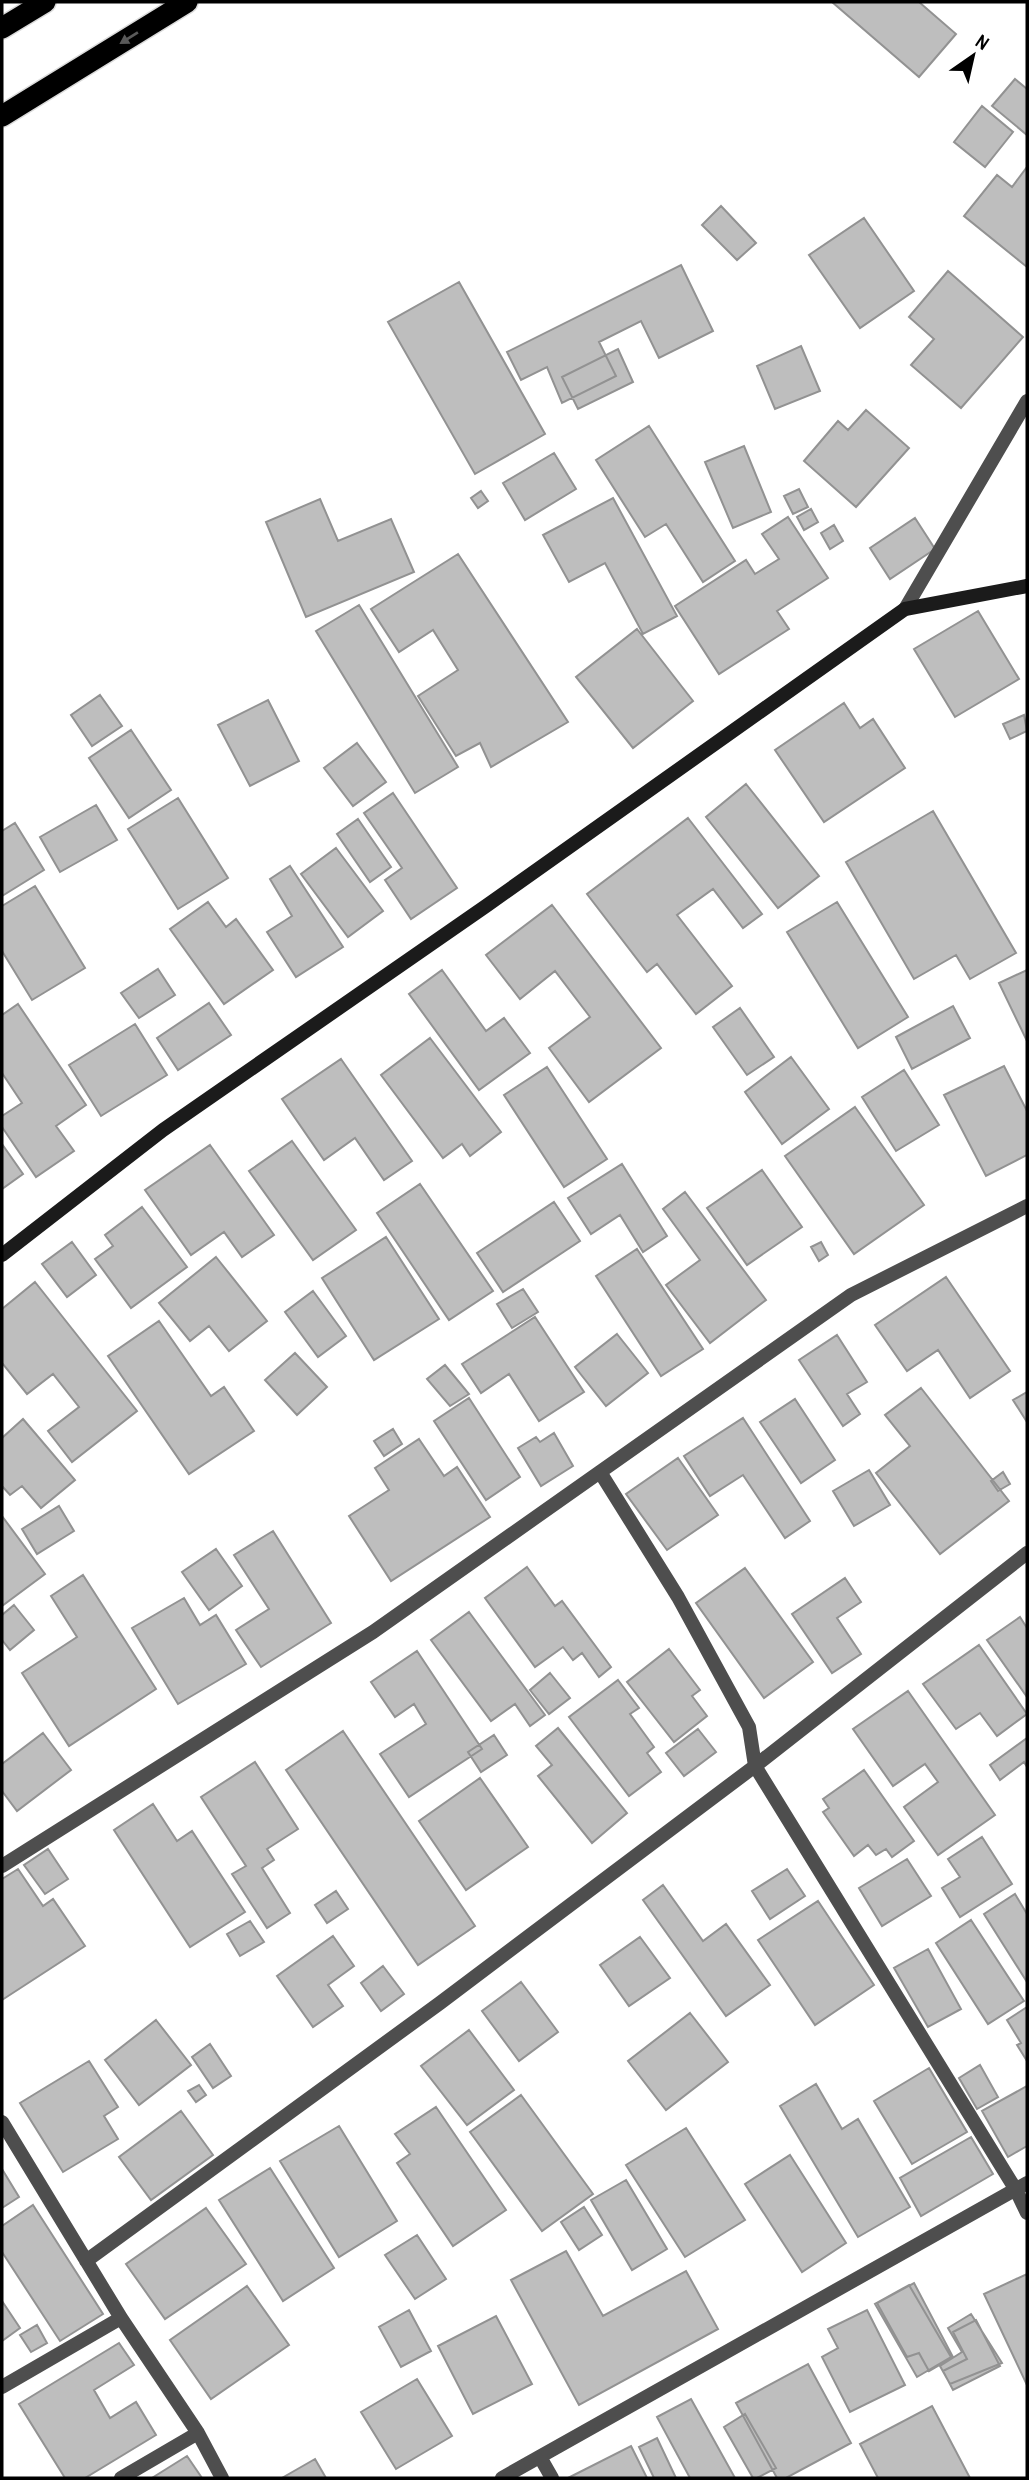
<svg xmlns="http://www.w3.org/2000/svg" width="1029" height="2480" viewBox="0 0 1029 2480" font-family="'Archivo Narrow',sans-serif">
<style>
.building{fill:#bebebe;stroke:#929292;stroke-width:2}
.lines{fill:none;stroke-linecap:round;stroke-linejoin:round}
.highway-casing{stroke:#dbdbdb;stroke-width:24}
.street{stroke:#4e4e4e;stroke-width:14}
.secondary{stroke:#1b1b1b;stroke-width:14}
.highway{stroke:#000;stroke-width:21}
.oneway{fill:#595959}
</style>
<rect width="100%" height="100%" fill="#fff"/>
<!-- building -->
<path class="building" d="M832,2H919L956,34L919,77Z
M1015,79L1027,89V135L992,106Z
M982,106L1013,132L985,167L954,142Z
M1027,167V267L964,216L997,175L1012,187Z
M721,206L756,243L737,260L702,225Z
M864,218L914,291L860,328L809,255Z
M681,265L713,331L659,358L641,321L599,342L616,376L562,403L547,367L521,380L507,352Z
M948,271L1023,337L961,408L911,365L934,339L909,317Z
M459,282L545,434L475,474L388,322Z
M801,346L820,391L775,409L757,366Z
M618,349L633,382L578,409L562,377Z
M866,410L909,448L856,507L804,461L838,421L848,430Z
M649,426L735,561L703,582L666,524L645,537L596,460Z
M744,446L771,512L733,528L705,462Z
M554,453L576,489L525,520L503,483Z
M799,489L808,507L793,514L784,496Z
M481,491L488,501L478,508L471,498Z
M613,498L677,616L643,634L605,563L569,582L543,535Z
M320,499L338,541L391,519L414,572L306,617L266,522Z
M811,509L818,522L804,530L797,517Z
M788,517L828,578L777,611L789,629L719,674L675,606L746,560L755,574L779,559L762,534Z
M915,518L935,549L890,579L870,548Z
M834,525L843,541L830,549L821,533Z
M458,554L568,722L491,767L480,743L456,756L418,696L458,670L433,630L399,652L371,609Z
M359,605L458,767L415,793L316,631Z
M978,611L1019,679L955,717L914,649Z
M637,629L693,701L633,748L576,677Z
M100,695L122,726L92,746L71,715Z
M268,700L299,761L250,786L218,725Z
M844,703L860,728L873,719L905,768L824,822L775,750Z
M1024,715L1027,731L1010,739L1003,724Z
M131,730L171,790L129,818L89,758Z
M357,743L386,782L353,806L324,768Z
M746,784L819,876L778,908L706,817Z
M393,793L457,888L411,919L385,880L402,868L364,813Z
M178,798L228,878L178,909L128,829Z
M96,805L117,840L60,872L40,837Z
M933,811L1016,953L970,979L956,955L914,979L846,862Z
M688,818L762,914L743,928L713,889L677,915L732,986L696,1014L657,964L647,972L587,894Z
M358,819L391,867L370,882L337,834Z
M15,823L44,870L2,896V831Z
M336,848L383,911L348,937L301,874Z
M290,866L343,947L296,977L267,932L292,916L270,879Z
M35,886L85,968L32,1000L2,951V906Z
M208,902L226,927L236,919L273,970L224,1004L170,929Z
M837,902L908,1017L858,1048L787,932Z
M552,905L661,1048L589,1102L549,1048L590,1017L555,971L520,999L486,955Z
M158,969L175,995L139,1018L121,993Z
M442,970L486,1031L504,1018L530,1053L479,1090L409,994Z
M1027,970V1041L999,983Z
M209,1003L231,1035L178,1070L157,1038Z
M18,1004L86,1105L56,1126L74,1151L36,1177L2,1127V1116L22,1103L2,1073V1015Z
M953,1006L970,1038L912,1069L896,1037Z
M740,1008L774,1057L747,1075L713,1027Z
M135,1024L167,1075L101,1116L69,1065Z
M430,1038L501,1132L470,1156L462,1144L443,1158L381,1075Z
M791,1057L829,1109L782,1144L745,1092Z
M341,1059L412,1161L384,1180L355,1138L324,1160L282,1099Z
M1004,1066L1027,1111V1155L986,1176L944,1095Z
M547,1067L607,1159L564,1187L504,1095Z
M904,1070L939,1125L896,1151L862,1097Z
M855,1107L924,1205L854,1254L785,1156Z
M292,1141L356,1230L313,1260L249,1171Z
M2,1144L23,1174L2,1189Z
M210,1145L274,1235L242,1257L224,1232L191,1255L145,1190Z
M622,1164L667,1236L643,1252L620,1215L591,1234L568,1198Z
M762,1170L802,1227L747,1265L707,1208Z
M420,1184L493,1291L449,1320L377,1213Z
M685,1192L766,1300L710,1343L666,1285L700,1260L663,1209Z
M554,1202L580,1241L503,1292L477,1253Z
M142,1207L187,1267L131,1308L95,1259L113,1246L105,1235Z
M386,1237L439,1319L374,1360L322,1278Z
M72,1242L96,1275L67,1297L42,1264Z
M821,1242L828,1255L819,1261L811,1247Z
M637,1249L703,1349L661,1376L596,1276Z
M216,1257L267,1321L229,1351L209,1326L190,1341L159,1303Z
M946,1277L1010,1371L970,1398L938,1350L907,1371L875,1325Z
M35,1282L137,1411L72,1462L48,1431L79,1407L53,1374L27,1394L2,1363V1309Z
M523,1289L538,1312L512,1328L497,1304Z
M313,1291L346,1336L318,1357L285,1312Z
M535,1317L584,1392L539,1421L509,1374L481,1393L462,1364Z
M159,1321L211,1396L224,1387L254,1431L189,1474L108,1356Z
M617,1334L648,1373L606,1406L575,1367Z
M837,1335L867,1382L847,1394L860,1414L843,1426L799,1360Z
M295,1353L327,1387L297,1415L265,1380Z
M445,1365L469,1394L450,1406L427,1379Z
M921,1388L1009,1501L940,1554L876,1473L910,1446L885,1415Z
M1027,1392V1422L1013,1400Z
M469,1398L520,1477L486,1500L434,1421Z
M795,1399L835,1460L801,1483L760,1422Z
M743,1418L810,1521L785,1538L743,1475L710,1496L684,1456Z
M23,1419L75,1480L41,1508L22,1486L10,1495L2,1486V1438Z
M393,1429L402,1444L384,1456L374,1441Z
M554,1433L573,1466L541,1486L518,1448L536,1437L540,1442Z
M419,1439L444,1476L457,1467L490,1517L391,1581L349,1516L389,1490L375,1468Z
M678,1458L718,1515L667,1550L626,1494Z
M869,1470L890,1505L854,1526L833,1491Z
M1003,1472L1010,1484L998,1491L991,1481Z
M59,1506L74,1531L37,1554L22,1529Z
M2,1516L45,1574L2,1606Z
M273,1531L331,1623L261,1667L236,1630L269,1609L234,1555Z
M216,1549L242,1586L209,1610L182,1572Z
M527,1567L555,1606L562,1601L611,1667L599,1677L582,1653L573,1660L563,1647L535,1667L485,1598Z
M745,1568L813,1662L764,1698L696,1603Z
M83,1575L156,1689L69,1746L22,1673L77,1637L51,1596Z
M845,1578L861,1602L837,1618L861,1654L832,1673L792,1614Z
M184,1598L200,1625L216,1615L246,1664L178,1704L132,1628Z
M14,1605L34,1630L10,1650L2,1640V1615Z
M469,1612L545,1715L530,1726L515,1704L491,1721L431,1640Z
M1020,1617L1027,1628V1697L987,1640Z
M979,1645L1027,1714L997,1736L980,1713L956,1729L923,1684Z
M669,1649L700,1690L692,1696L707,1716L674,1742L627,1682Z
M417,1651L482,1749L409,1797L380,1754L426,1724L414,1704L395,1717L371,1682Z
M550,1673L570,1698L549,1714L530,1690Z
M618,1680L639,1708L630,1714L654,1747L647,1753L661,1772L629,1796L569,1717Z
M908,1691L995,1815L938,1855L904,1807L938,1782L925,1764L893,1786L853,1729Z
M558,1728L627,1813L592,1843L538,1776L552,1765L536,1746Z
M698,1729L716,1752L684,1776L666,1753Z
M343,1731L475,1926L418,1965L286,1770Z
M43,1733L71,1770L17,1811L2,1791V1764Z
M494,1735L507,1755L481,1772L468,1752Z
M1027,1738V1767L1024,1762L1000,1780L990,1765Z
M255,1762L298,1829L267,1849L274,1860L262,1868L290,1913L267,1928L232,1874L246,1866L201,1797Z
M864,1770L914,1841L892,1857L886,1849L876,1855L868,1845L854,1856L823,1812L829,1808L823,1799Z
M480,1778L528,1847L466,1890L419,1821Z
M153,1804L177,1841L192,1831L245,1912L190,1947L114,1830Z
M982,1837L1012,1884L960,1917L942,1888L960,1877L948,1859Z
M48,1849L68,1879L45,1894L24,1865Z
M907,1859L931,1896L882,1926L859,1888Z
M18,1869L43,1906L53,1899L85,1946L2,2000V1879Z
M787,1869L805,1896L770,1919L752,1891Z
M663,1885L703,1941L726,1924L770,1985L726,2016L643,1900Z
M336,1891L348,1909L327,1923L315,1905Z
M1015,1894L1027,1914V1982L984,1914Z
M818,1901L874,1985L815,2025L758,1940Z
M971,1920L1024,2001L988,2024L936,1943Z
M250,1921L264,1942L240,1956L227,1934Z
M333,1936L354,1966L328,1985L343,2006L313,2027L277,1976Z
M640,1937L670,1978L629,2006L600,1965Z
M928,1949L961,2009L928,2027L894,1968Z
M383,1966L404,1994L381,2011L361,1983Z
M521,1982L558,2032L519,2061L482,2011Z
M1027,2007V2061L1017,2045L1021,2043L1007,2020Z
M690,2013L728,2062L666,2110L628,2061Z
M156,2020L191,2065L139,2105L105,2060Z
M469,2030L514,2090L467,2125L421,2066Z
M210,2044L231,2076L213,2088L192,2057Z
M89,2061L118,2107L104,2116L118,2139L63,2172L20,2103Z
M980,2065L998,2097L977,2109L959,2078Z
M929,2068L967,2132L912,2164L874,2101Z
M816,2084L842,2129L858,2119L910,2207L858,2237L780,2106Z
M199,2085L206,2095L196,2102L188,2091Z
M1027,2086V2146L1008,2157L982,2111Z
M521,2095L593,2194L542,2231L470,2132Z
M436,2107L506,2210L453,2246L397,2163L410,2154L395,2134Z
M181,2111L213,2155L151,2200L119,2157Z
M339,2126L397,2221L339,2257L280,2161Z
M686,2128L745,2220L685,2257L626,2165Z
M971,2137L993,2174L921,2216L900,2178Z
M790,2155L846,2243L802,2272L745,2184Z
M270,2168L334,2268L283,2301L219,2200Z
M2,2169L19,2197L2,2208Z
M626,2180L667,2249L632,2270L591,2200Z
M33,2205L103,2314L60,2341L2,2252V2226Z
M584,2207L602,2235L579,2250L561,2222Z
M206,2208L246,2264L165,2319L126,2264Z
M417,2235L446,2279L415,2299L385,2255Z
M566,2251L603,2316L686,2271L718,2329L579,2405L511,2280Z
M1027,2274V2385L984,2294Z
M914,2283L953,2357L929,2371L919,2353L907,2357L877,2303Z
M909,2285L951,2357L917,2377L875,2304Z
M247,2286L289,2345L211,2399L170,2340Z
M2,2301L20,2328L2,2341Z
M409,2310L431,2351L401,2367L379,2327Z
M867,2310L905,2385L850,2412L822,2357L838,2348L828,2329Z
M971,2314L1002,2363L950,2384L940,2366L962,2352L948,2328Z
M496,2316L532,2384L473,2414L438,2346Z
M976,2320L1000,2366L953,2390L943,2371L967,2359L953,2332Z
M37,2325L47,2343L31,2352L20,2335Z
M119,2343L134,2365L94,2390L110,2418L136,2402L156,2435L85,2478H65L19,2404Z
M808,2364L851,2443L786,2478H777L736,2403Z
M417,2379L452,2436L396,2469L361,2412Z
M691,2399L735,2478H690L657,2417Z
M932,2406L970,2478H878L860,2444Z
M745,2414L776,2468L757,2478H753L724,2427Z
M657,2438L676,2478H654L639,2447Z
M631,2446L647,2478H568Z
M187,2456L202,2478H152Z
M315,2459L326,2478H282Z"/>
<g class="lines">
<!-- highway casing -->
<g class="highway-casing">
<path id="highway" d="M2,28L45,2
M2,116L187,2"/>
</g>
<!-- street -->
<path class="street" d="M905,609L1027,401
M600,1472L678,1597L749,1727L755,1766L1016,2190L1027,2213
M2,1866L373,1632L851,1295L1027,1206
M2,2122L121,2318L198,2433L222,2478
M86,2261L440,2003L755,1766L1027,1553
M2,2387L121,2318
M540,2457L552,2478
M121,2478L198,2433
M502,2478L1027,2183"/>
<!-- secondary -->
<path class="secondary" d="M2,1255L163,1130L486,906L905,609L1027,586"/>
<!-- highway -->
<use href="#highway" class="highway"/>
</g>
<!-- one-way arrows -->
<defs><path id="oneway-solid" d="M-6-.8H1V-3.2L6.5 0L1 3.2V.8H-6Z" transform="scale(1.75)"/></defs>
<use class="oneway" href="#oneway-solid" transform="translate(129 38) rotate(148)"/>
<!-- border -->
<rect width="1029" height="2480" fill="none" stroke="#000000" stroke-width="7"/>
<!-- north arrow -->
<g transform="translate(973 56) rotate(34)" stroke="#ffffff" stroke-width="5" paint-order="stroke">
<path d="M0-5L12 26L0 18L-12 26Z" fill="#000000"/>
<text y="-10" font-size="19" font-weight="bold" text-anchor="middle" fill="#000000">N</text>
</g>
</svg>
